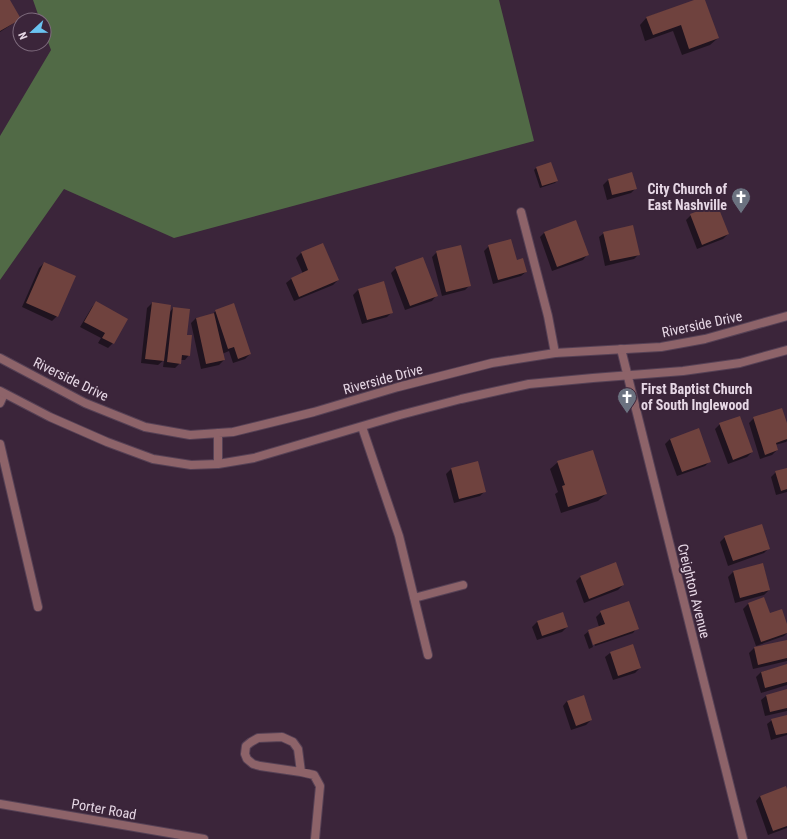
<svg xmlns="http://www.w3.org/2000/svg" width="787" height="839" viewBox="0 0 787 839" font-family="'Roboto Condensed',sans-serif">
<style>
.forest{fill:#516a46}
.shadow{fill:#0007}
.building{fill:#6f423e}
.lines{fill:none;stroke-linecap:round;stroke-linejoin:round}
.service-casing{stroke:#564155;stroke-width:10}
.minor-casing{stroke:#564155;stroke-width:10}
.tertiary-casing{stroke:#564155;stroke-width:10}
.service{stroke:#8d6369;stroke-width:8}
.minor{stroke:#8d6369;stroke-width:8}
.tertiary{stroke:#8d6369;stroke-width:8}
.labels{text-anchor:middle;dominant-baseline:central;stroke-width:4;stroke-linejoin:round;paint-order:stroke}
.poi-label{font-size:14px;font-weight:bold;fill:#e6d7e5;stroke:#3b253a;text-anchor:end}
.street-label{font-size:14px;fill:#e6d7e5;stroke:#3b253a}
</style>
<rect width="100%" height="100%" fill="#3b253a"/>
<!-- forest -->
<path class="forest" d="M33,0H499L534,141L174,238L64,189L0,280V136L51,50L44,31V20H40Z"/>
<!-- shadow -->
<path class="shadow" d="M0,0H9L19,19L14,23L0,32Z
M697,0H704L718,38L710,45L682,55L673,31L645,41L640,25L647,17Z
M536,168L557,181L555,183L540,188L534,170Z
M632,174L636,188L631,193L607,200L603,185L608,180Z
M691,215L728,234L723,239L697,249L686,220Z
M544,233L587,255L583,260L552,271L540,237Z
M604,233L639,254L634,259L605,266L599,237Z
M323,244L338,280L333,285L294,301L286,283L291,279L303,274L296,258L301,253Z
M489,246L516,261L526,272L521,276L493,284L484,251Z
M437,252L470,285L465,290L442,296L432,257Z
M44,263L57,316L52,321L22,307L39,268Z
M396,268L436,296L432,301L405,310L391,273Z
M384,282L392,312L387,317L362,324L353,295L358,290Z
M96,303L113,343L108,348L98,343L101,338L80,327L92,307Z
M152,303L169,313L173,308L186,336L189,355L185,360H181L180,363L175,368L163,367L164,360L158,365L141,363L147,308Z
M216,311L250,354L245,359L233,363L229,351L222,354L224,360L219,365L201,369L191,323L196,318L211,315Z
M754,418L787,426V441L786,442L775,445L777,450L772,455L760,459L749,423Z
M720,424L752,452L747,457L728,464L715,429Z
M670,439L710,461L705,466L677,476L665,444Z
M477,462L485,491L480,496L454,503L446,474L451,469Z
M558,462L606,494L598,501L561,513L555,494L558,492L550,469Z
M787,469V492L776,495L771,477L776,472Z
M725,537L769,548L764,553L728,566L720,542Z
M763,564L769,590L764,595L735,603L728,577L733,572Z
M581,576L623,585L618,590L584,603L576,581Z
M764,599L769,614L787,627V633L784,636L756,646L743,609L748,604Z
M601,612L637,628L633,633L595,646L590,632H588L593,647L589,649L584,635L589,631L599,627L596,617Z
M562,614L567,627L562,632L537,640L532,627L537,622Z
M787,641V661L753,669L749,653L754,648Z
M610,653L640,668L635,673L613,680L605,657Z
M787,665V685L761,693L756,677L761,672Z
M787,691V711L765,716L761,700L766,696Z
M567,701L591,720L586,725L571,730L563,706Z
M787,716V735L771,740L767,724L772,720Z
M787,792V828L768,835L756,801L760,796Z"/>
<!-- building -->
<path class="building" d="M0,0H10L21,19L0,31Z
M694,0H705L719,38L689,49L681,25L653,35L646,17Z
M551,162L558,181L542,186L536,167Z
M632,172L637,189L612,195L608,179Z
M717,204L729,234L702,245L690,214Z
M576,220L589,255L557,267L544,232Z
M633,225L640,255L610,261L603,232Z
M511,239L517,260L523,258L527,272L498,280L488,245Z
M323,243L339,280L299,297L291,278L308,270L301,252Z
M461,245L471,286L446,292L436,251Z
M423,257L438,296L410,306L395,267Z
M44,262L76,276L58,317L26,303Z
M384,281L393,313L367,320L358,289Z
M96,301L128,319L114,344L102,338L105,333L84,322Z
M152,302L171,305L164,361L145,359Z
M234,303L251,354L238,359L234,347L228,349L215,310Z
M173,307L190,309L187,335H192L190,356L182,355L181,364L167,362Z
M214,313L225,360L206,364L196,318Z
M782,408L787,423V439L776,443L778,450L765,455L753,417Z
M740,416L753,452L733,460L719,423Z
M699,428L711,462L682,472L670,439Z
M593,450L607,494L568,507L562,486L565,485L557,461Z
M478,461L486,492L459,499L451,468Z
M787,468V489L781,491L775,471Z
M762,524L770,549L733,561L724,536Z
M616,562L624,585L589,599L580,576Z
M763,563L770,590L740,598L733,571Z
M764,597L770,613L782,609L787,624V633L761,642L748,603Z
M629,601L639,629L593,645L588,630L605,624L600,611Z
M563,612L568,627L542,636L537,621Z
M787,640V658L758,665L754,647Z
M633,644L641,668L618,676L610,652Z
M787,664V682L765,688L761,672Z
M787,689V708L770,712L766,695Z
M584,695L592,720L576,726L567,701Z
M787,715V733L776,735L771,719Z
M786,786L787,789V826L773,831L760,796Z"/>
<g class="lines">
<!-- service casing -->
<g class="service-casing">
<path id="service" d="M521,212L548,316L555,353
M0,403L4,394
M362,427L399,536L428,655
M0,444L38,607
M414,598L463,585
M301,772L298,749L293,742L282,737L258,738L251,742L246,746L245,754L247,759L253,764L260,766L301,772L314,775L320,786L315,839"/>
</g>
<!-- minor casing -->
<g class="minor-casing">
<path id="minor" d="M621,349L743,839"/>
</g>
<!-- tertiary casing -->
<g class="tertiary-casing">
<path id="tertiary" d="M0,358L85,403L145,427L190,435L233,432L314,412L398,387L492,363L555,353L661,347L705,339L787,316
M0,391L50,417L107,442L153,459L191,465L218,464L254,458L400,415L461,399L529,384L593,378L683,371L740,363L787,350
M218,464V433
M0,804L204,839"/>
</g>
<!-- service -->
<use href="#service" class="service"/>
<!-- minor -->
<use href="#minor" class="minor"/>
<!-- tertiary -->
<use href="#tertiary" class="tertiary"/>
</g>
<!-- icons -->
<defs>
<g id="church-pin" transform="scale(1)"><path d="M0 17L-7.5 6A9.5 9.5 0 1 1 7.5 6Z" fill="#6b7280" stroke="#3b253a"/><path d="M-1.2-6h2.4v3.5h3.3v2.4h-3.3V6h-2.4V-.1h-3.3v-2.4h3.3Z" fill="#fff"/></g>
</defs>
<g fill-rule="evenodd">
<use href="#church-pin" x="741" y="197"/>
<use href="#church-pin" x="627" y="397"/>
</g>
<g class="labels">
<!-- poi labels -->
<g class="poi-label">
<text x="727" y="189">City Church of<tspan x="727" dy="16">East Nashville</tspan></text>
<text x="641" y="389" text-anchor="start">First Baptist Church<tspan x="641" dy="16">of South Inglewood</tspan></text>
</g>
<!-- street labels -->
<g class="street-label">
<text transform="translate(702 324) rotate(-12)">Riverside Drive</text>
<text transform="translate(71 379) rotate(26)">Riverside Drive</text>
<text transform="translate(383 379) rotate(-15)">Riverside Drive</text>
<text transform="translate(694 591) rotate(76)">Creighton Avenue</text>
<text transform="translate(104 809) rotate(10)">Porter Road</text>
</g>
</g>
<!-- north arrow -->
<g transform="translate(32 32) rotate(248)"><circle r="19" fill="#3b253a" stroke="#7f6c7e"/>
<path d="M0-3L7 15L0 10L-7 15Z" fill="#6ac3f1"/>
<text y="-6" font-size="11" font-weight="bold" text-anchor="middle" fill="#e6d7e5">N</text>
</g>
</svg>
